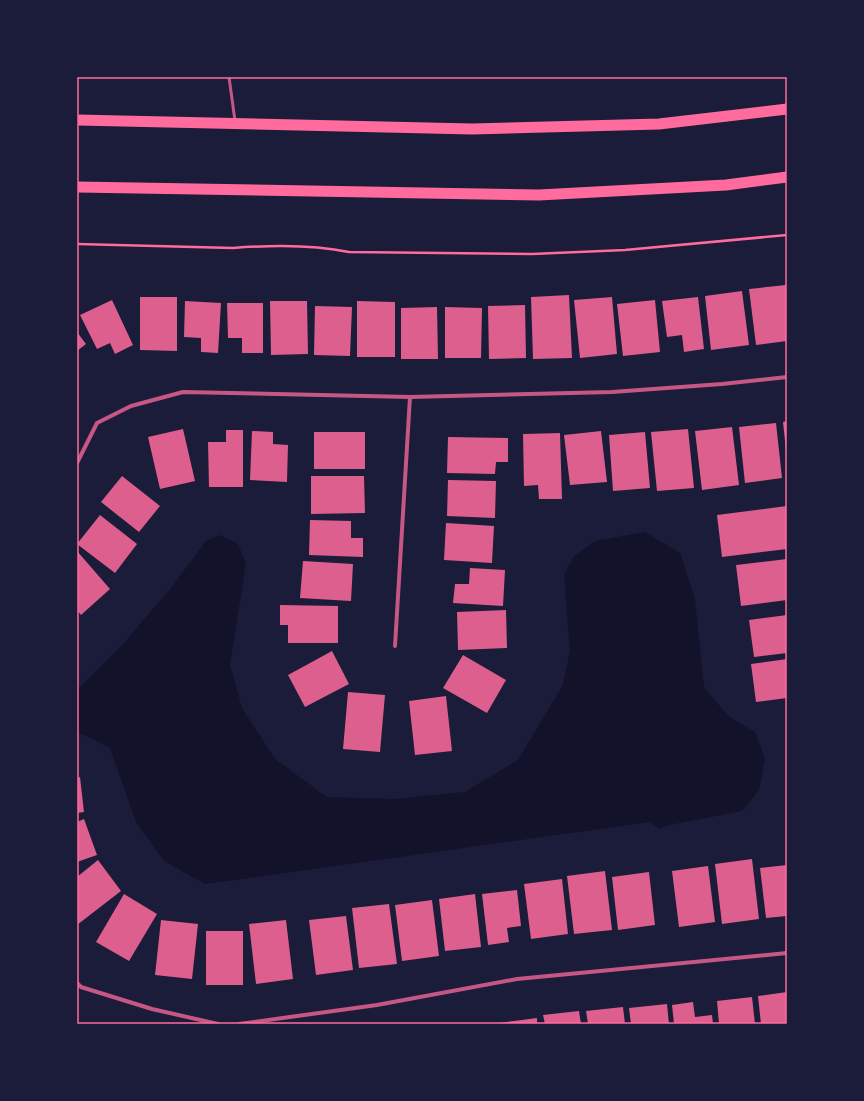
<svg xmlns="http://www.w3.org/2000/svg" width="864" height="1101" viewBox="0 0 864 1101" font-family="Manrope,sans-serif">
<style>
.water{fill:#12122b}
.building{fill:#dd5f8e}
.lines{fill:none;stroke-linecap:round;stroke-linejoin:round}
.path{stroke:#ff6b9d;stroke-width:2.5}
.service{stroke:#c65784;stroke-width:3}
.minor{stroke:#c65784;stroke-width:4}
.trunk{stroke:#ff6b9d;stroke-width:11}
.neatline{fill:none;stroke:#ff6b9d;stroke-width:1.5}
</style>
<rect width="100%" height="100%" fill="#1b1b3a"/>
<!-- water -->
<path class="water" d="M645,532L680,553L695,599L704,687L728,716L755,732L765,758L759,790L742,811L669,825L660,829L650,822L205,884L164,861L136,822L110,748L86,736L77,733V687L81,686L124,643L174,584L206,541L220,535L238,544L246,563L230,665L242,708L275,759L327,797L394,799L465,792L518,760L563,685L570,650L564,575L574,556L595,541Z"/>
<!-- building -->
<path class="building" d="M786,285L787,341L756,345L749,289Z
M742,291L749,345L711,350L705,296Z
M569,295L572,358L533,359L531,297Z
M140,297H177V351L140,350Z
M612,297L617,354L580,358L574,300Z
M698,297L704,349L684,352L682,335L667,337L662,301Z
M112,300L133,345L115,354L110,343L97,349L80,315Z
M655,300L660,352L623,356L617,304Z
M185,301L221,303L218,353L201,352V338L184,337Z
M270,301H307L308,354L271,355Z
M357,301L395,302V357H357Z
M227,303H263V353H242V338H228Z
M525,305L526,358L489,359L488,306Z
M315,306L352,307L350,356L314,355Z
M437,307L438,359H401V308Z
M445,307L482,308L481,358H445Z
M77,332L86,344L77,351Z
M787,421V450H786L783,422Z
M776,423L782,478L745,483L739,427Z
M732,427L739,485L702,490L695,431Z
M183,429L195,481L160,489L148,437Z
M688,429L694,488L657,491L651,432Z
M226,430H243V487H209L208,442H226Z
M252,431L273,432V444L288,445L287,482L250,480Z
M601,431L607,482L570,485L564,435Z
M314,432H365V469H314Z
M645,432L650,488L613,491L609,435Z
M560,433L562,499H539L538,485L524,486L523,434Z
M448,437L508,438V462H496L495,474L447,473Z
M122,476L160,506L139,532L101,502Z
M311,476H364L365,513L311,514Z
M448,480L496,481L495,518L447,516Z
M787,506V549L722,557L717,515Z
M100,515L137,544L115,573L77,544Z
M310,520L351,521V538H363V557L309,555Z
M446,523L494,526L492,563L444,560Z
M77,551L110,589L81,615L77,610Z
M787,559V600L741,606L736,565Z
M303,561L353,564L351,601L300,598Z
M470,568L505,570L503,606L453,603L455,584H469Z
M280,605L338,606V643H288V625H280Z
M506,610L507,648L458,650L457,612Z
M787,615V653L754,657L749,620Z
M332,651L349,684L305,707L288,675Z
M463,655L506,680L487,713L443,688Z
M787,659V698L756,702L751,664Z
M348,692L385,695L380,752L343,749Z
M446,696L452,751L415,755L409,701Z
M80,777L84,812L77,813V778Z
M84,819L97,855L77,862V822Z
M752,859L759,919L722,924L715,864Z
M98,860L121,891L77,925V877Z
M787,865V916L766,918L760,868Z
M708,866L715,922L679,927L672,871Z
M605,871L612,930L574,934L567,876Z
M649,872L655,925L618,930L612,877Z
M562,879L568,934L531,939L524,884Z
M517,890L521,926L507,928L509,942L488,945L482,894Z
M124,894L157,914L129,961L96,942Z
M475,894L481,947L445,951L439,899Z
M432,900L439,956L402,961L395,905Z
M389,904L397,964L359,968L352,908Z
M346,916L353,970L316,975L309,920Z
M161,920L198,924L192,979L155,975Z
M286,920L293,979L256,984L249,924Z
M206,931H243V985H206Z
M787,992V1024H761L758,996Z
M752,997L755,1024H719L717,1001Z
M693,1002L695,1017L712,1015L713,1024H674L672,1005Z
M667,1004L669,1024H631L629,1008Z
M623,1007L625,1024H588L586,1011Z
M579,1011L581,1024H545L543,1015Z
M537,1018V1024H499V1023Z"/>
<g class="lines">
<!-- path -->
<path class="path" d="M77,244L233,248C271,245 311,244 349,252L532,254L625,250L787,235"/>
<!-- service -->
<path class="service" d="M229,77L235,121"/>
<!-- minor -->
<path class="minor" d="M77,463L97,423L131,406L183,392L410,397L612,392L722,384L787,377
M395,646L410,397
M77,983L81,987L152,1009L218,1024
M239,1024L377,1005L517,979L787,953"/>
<!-- trunk -->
<path class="trunk" d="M77,120L472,129L659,124L787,109
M77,187L539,195L726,185L787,177"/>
</g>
<!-- border -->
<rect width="864" height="1101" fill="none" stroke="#1b1b3a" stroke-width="156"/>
<rect x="78" y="78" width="708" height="945" class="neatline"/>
</svg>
